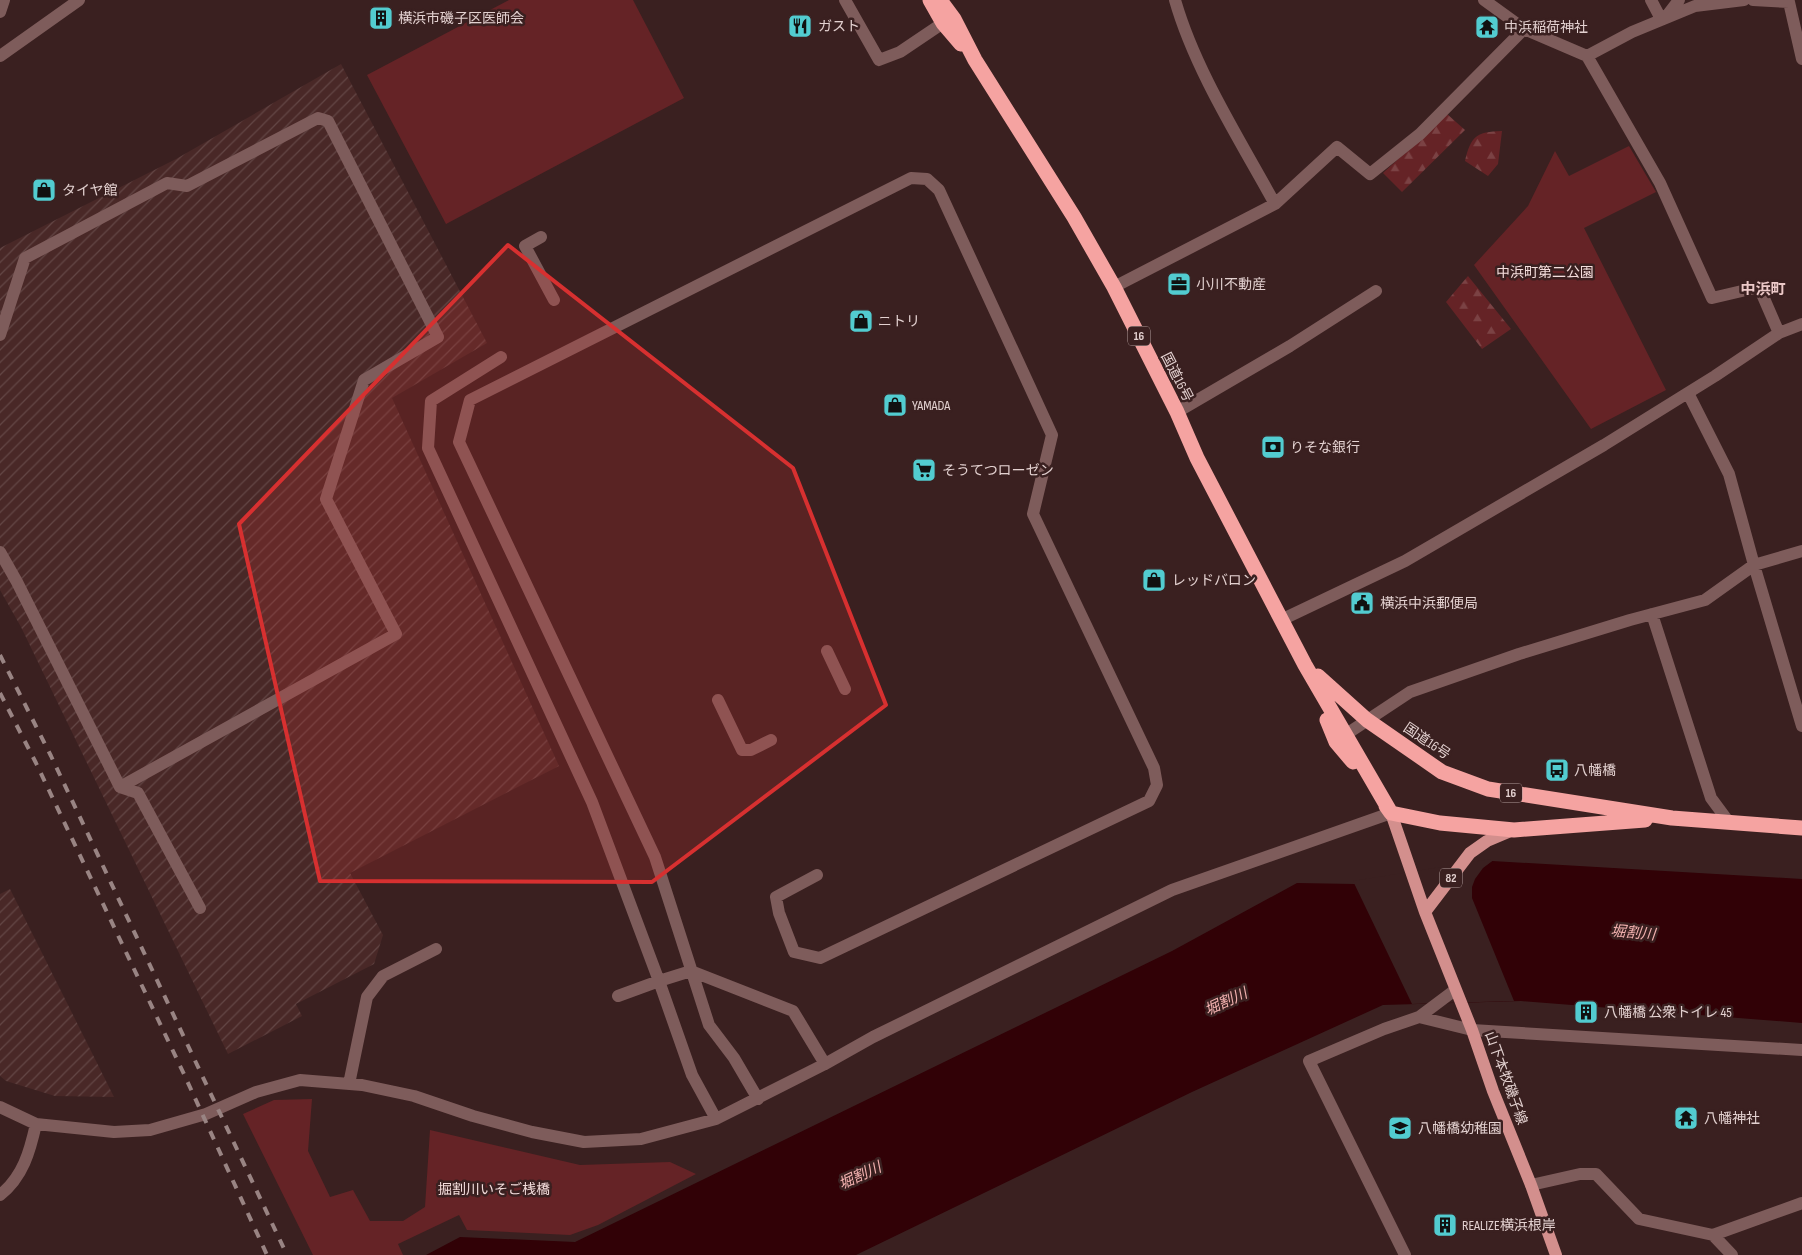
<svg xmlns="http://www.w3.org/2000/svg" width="1802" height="1255" viewBox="0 0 1802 1255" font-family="'Sofia Sans Condensed','Noto Sans JP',sans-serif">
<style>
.industrial{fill:url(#industrial-furrows)}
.green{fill:#652326}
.forest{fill:url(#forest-firs)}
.water{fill:#310106}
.pier{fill:#3a2020}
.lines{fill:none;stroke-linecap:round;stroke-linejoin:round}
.minor{stroke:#7e5c5b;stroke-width:12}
.major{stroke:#d38f8d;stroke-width:12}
.highway{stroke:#f5a3a1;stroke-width:15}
.rail{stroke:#998483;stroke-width:4;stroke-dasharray:9 9;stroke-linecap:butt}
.marked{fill:#d73030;fill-opacity:0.2;stroke:#d73030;stroke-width:4;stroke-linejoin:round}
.labels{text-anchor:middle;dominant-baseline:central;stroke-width:5;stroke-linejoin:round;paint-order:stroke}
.shield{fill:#3a2020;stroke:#b09c9b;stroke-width:1}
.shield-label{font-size:12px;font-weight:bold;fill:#e3d1d0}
.poi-label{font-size:14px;fill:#e3d1d0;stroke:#3a2020;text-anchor:start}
.park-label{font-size:14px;fill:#f4dddc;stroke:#3a2020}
.street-label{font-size:14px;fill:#e3d1d0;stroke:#3a2020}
.neighbourhood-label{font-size:15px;font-weight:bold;fill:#ecc9c8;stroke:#3a2020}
.water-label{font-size:15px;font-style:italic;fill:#f2b1af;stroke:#3a2020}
</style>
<defs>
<pattern id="industrial-furrows" width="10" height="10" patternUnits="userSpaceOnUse" patternTransform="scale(1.25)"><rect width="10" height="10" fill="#492827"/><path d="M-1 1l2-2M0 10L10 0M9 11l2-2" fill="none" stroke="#634645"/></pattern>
<pattern id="forest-firs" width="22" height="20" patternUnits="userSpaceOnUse" patternTransform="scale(1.25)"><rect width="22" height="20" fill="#652326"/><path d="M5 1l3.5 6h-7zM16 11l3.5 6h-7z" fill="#7b4244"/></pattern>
</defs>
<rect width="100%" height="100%" fill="#3a2020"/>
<!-- industrial -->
<path class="industrial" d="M341,64L487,343L392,398L559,766L350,873L383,935L374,964L296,1004L302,1016L228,1054L21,627L0,590V248L176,159Z
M10,889L114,1097L55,1096L6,1081L0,1076V894Z"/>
<!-- green -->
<path class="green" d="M509,0H633L684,98L446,224L367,75Z
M1629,146L1656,192L1584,228L1666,390L1591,429L1474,265L1528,206L1555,151L1569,176Z
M312,1099L308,1151L330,1197L353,1190L370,1221H403L425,1207L430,1130L580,1165L670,1162L696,1174L598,1225L570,1235L467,1230L459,1215L398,1244L403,1255H313L243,1114L274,1100Z"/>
<!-- forest -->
<path class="forest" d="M1447,114L1465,130L1402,192L1383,173Z
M1502,131L1498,164L1488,176L1465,161C1471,136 1476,132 1502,131Z
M1468,276L1511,329L1482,349L1446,302Z"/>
<!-- water -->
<path class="water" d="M1492,861L1802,879V1023L1521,1001L1383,1005L1192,1092L856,1255H426L460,1237L575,1242L1172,951L1297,883L1355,884Z"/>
<!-- pier -->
<path class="pier" d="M1491,859H1495L1483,868L1475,879L1472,887V898L1514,1001L1412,1004L1353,881Z"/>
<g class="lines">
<!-- minor -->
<path class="minor" d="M845,0L879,60L900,52L943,23
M1175,0C1195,70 1240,140 1275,204
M1484,0L1524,29L1587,56L1660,183L1712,298L1759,287L1779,333
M1651,0L1661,19
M1753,0L1789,2L1802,59
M0,12L4,0
M1666,17L1679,0
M0,56L79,0
M1587,56L1632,32L1695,6L1744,0
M541,237L525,246L554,300
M1114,287L1275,204L1337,147L1370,174L1420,134L1524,29
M0,335L25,258L167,183L187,186L318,118L328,121L438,337L364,380L326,499L396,634L120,787L17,582L0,552
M501,357L431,401L428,448L592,802L659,981L691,971L793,1011L825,1064
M1177,412L1290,346L1376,291
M1802,551L1754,565L1802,726
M1652,614L1711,798L1728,821
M1281,620L1405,561L1604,445L1715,376L1779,333L1802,324
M827,651L845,689
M718,700L742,750H751L771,740
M1339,739L1410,692L1519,654L1630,620L1705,600L1754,565L1729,474L1688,393
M120,787L138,793L200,908
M618,996L659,981L692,1075L716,1119
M1419,1017L1472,1030L1802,1050
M349,1084L367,997L383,976L436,949
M758,1099L734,1058L709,1025L655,857L459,442L470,400L911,178L927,179L939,190L1052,435L1033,514L1154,768L1157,785L1149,801L820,958L794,952L779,913L776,897L817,875
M0,1107L36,1124L114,1132L150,1130L206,1114L256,1092L300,1080L362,1085L414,1096L473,1116L532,1132L584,1142L641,1139L716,1119L825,1064L873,1037L1172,890L1391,813
M1531,1185L1580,1174H1596L1639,1219L1713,1235L1802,1203
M0,1195C23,1177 30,1151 36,1124
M1713,1235L1732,1255
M1405,1255L1309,1061L1384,1029L1419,1017L1455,990"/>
<!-- major -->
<path class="major" d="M1391,813L1425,912L1472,1030L1493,1091L1531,1185L1556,1255
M1425,912L1470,853L1487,841L1513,830"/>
<!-- highway -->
<path class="highway" d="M930,0L943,23L961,44
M940,0L954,19L975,60L1074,217L1114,287L1177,412L1197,458L1305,665L1391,813
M1318,676L1367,720L1442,772L1488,789L1672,818L1802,828
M1327,720L1336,742L1353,762
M1386,806L1391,813L1440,823L1514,830L1645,820"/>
<!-- rail -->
<path class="rail" d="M0,655L51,756L287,1255
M0,693L36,763L183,1072L267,1255"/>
</g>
<!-- marked area -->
<path class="marked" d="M508,245L793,468L886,705L652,882L320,881L239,524Z"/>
<!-- icons -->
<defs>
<g id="building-square" transform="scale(1.25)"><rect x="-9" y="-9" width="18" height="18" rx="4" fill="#52ccd0" stroke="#3a2020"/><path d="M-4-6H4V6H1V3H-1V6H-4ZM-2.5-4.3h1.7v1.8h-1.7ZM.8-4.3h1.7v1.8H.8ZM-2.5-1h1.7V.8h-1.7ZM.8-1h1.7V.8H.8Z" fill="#111"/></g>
<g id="restaurant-square" transform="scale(1.25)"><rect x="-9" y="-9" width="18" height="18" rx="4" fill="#52ccd0" stroke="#3a2020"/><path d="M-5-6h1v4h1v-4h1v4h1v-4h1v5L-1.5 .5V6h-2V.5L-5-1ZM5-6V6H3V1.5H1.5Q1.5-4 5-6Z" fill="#111"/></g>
<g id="temple-square" transform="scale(1.25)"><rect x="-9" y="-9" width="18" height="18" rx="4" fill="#52ccd0" stroke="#3a2020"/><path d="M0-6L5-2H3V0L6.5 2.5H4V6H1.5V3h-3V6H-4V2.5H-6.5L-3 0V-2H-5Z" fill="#111"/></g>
<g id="shop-square" transform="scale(1.25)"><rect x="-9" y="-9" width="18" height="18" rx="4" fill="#52ccd0" stroke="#3a2020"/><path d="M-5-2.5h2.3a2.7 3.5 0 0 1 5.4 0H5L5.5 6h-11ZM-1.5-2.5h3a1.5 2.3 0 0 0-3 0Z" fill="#111"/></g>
<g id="office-square" transform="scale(1.25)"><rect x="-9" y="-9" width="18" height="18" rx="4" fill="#52ccd0" stroke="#3a2020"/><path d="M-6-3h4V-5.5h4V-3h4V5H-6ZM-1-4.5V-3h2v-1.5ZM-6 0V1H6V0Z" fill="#111"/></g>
<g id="bank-square" transform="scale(1.25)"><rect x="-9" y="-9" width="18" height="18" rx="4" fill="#52ccd0" stroke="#3a2020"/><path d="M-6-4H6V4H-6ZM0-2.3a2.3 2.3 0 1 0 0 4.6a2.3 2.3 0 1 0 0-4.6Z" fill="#111"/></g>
<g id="supermarket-square" transform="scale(1.25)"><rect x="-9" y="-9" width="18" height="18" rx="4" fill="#52ccd0" stroke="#3a2020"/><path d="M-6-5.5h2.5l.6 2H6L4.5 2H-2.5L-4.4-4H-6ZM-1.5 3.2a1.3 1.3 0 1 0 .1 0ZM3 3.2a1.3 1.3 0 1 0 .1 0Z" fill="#111"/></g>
<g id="civic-square" transform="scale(1.25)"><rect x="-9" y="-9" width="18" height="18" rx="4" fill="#52ccd0" stroke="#3a2020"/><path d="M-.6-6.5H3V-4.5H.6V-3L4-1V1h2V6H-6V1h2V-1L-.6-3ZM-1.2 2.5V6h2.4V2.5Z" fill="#111"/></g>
<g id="bus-square" transform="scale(1.25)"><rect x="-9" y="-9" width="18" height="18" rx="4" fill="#52ccd0" stroke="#3a2020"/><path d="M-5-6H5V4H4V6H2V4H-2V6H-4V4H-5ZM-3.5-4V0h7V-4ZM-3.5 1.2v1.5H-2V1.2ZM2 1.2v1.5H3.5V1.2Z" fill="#111"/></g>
<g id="school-square" transform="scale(1.25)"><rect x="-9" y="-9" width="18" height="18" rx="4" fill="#52ccd0" stroke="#3a2020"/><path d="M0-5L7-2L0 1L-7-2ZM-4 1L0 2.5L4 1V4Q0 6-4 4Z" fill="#111"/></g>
</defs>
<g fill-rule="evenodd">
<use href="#building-square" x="381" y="18"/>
<use href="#restaurant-square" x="800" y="26"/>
<use href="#temple-square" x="1487" y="27"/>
<use href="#shop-square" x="44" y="190"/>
<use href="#office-square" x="1179" y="284"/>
<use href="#shop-square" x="861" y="321"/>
<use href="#shop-square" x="895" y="405"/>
<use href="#bank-square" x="1273" y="447"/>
<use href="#supermarket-square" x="924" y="470"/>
<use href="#shop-square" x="1154" y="580"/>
<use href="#civic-square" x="1362" y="603"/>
<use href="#bus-square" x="1557" y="770"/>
<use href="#building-square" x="1586" y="1012"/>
<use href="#temple-square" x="1686" y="1118"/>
<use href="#school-square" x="1400" y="1128"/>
<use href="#building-square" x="1445" y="1225"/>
</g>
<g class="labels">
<!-- shield labels -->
<g class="shield">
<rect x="1128" y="326.5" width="22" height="19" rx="4"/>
<rect x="1500" y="783.5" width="22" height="19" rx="4"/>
<rect x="1440" y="868.5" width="22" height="19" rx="4"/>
</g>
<g class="shield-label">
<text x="1139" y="336">16</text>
<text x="1511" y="793">16</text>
<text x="1451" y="878">82</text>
</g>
<!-- poi labels -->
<g class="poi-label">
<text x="398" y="18">横浜市磯子区医師会</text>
<text x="818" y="26">ガスト</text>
<text x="1504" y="27">中浜稲荷神社</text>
<text x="62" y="190">タイヤ館</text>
<text x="1196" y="284">小川不動産</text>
<text x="878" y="321">ニトリ</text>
<text x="912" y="405">YAMADA</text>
<text x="1290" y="447">りそな銀行</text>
<text x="942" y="470">そうてつローゼン</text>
<text x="1172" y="580">レッドバロン</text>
<text x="1380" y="603">横浜中浜郵便局</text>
<text x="1574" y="770">八幡橋</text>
<text x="1604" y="1012">八幡橋 公衆トイレ 45</text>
<text x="1704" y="1118">八幡神社</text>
<text x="1418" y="1128">八幡橋幼稚園</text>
<text x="1462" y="1225">REALIZE横浜根岸</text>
</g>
<!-- park labels -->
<g class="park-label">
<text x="1545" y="272">中浜町第二公園</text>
<text x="494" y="1189">掘割川いそご桟橋</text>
</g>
<!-- street labels -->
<g class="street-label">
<text transform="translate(1177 377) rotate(63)">国道16号</text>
<text transform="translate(1427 741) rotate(34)">国道16号</text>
<text transform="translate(1506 1078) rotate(70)">山下本牧磯子線</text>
</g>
<!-- neighbourhood labels -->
<g class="neighbourhood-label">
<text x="1763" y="289">中浜町</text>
</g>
<!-- water labels -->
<g class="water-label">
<text transform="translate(1633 933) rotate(5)">堀割川</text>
<text transform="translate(1226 1002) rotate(-25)">堀割川</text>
<text transform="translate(860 1176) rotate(-25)">堀割川</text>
</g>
</g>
</svg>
